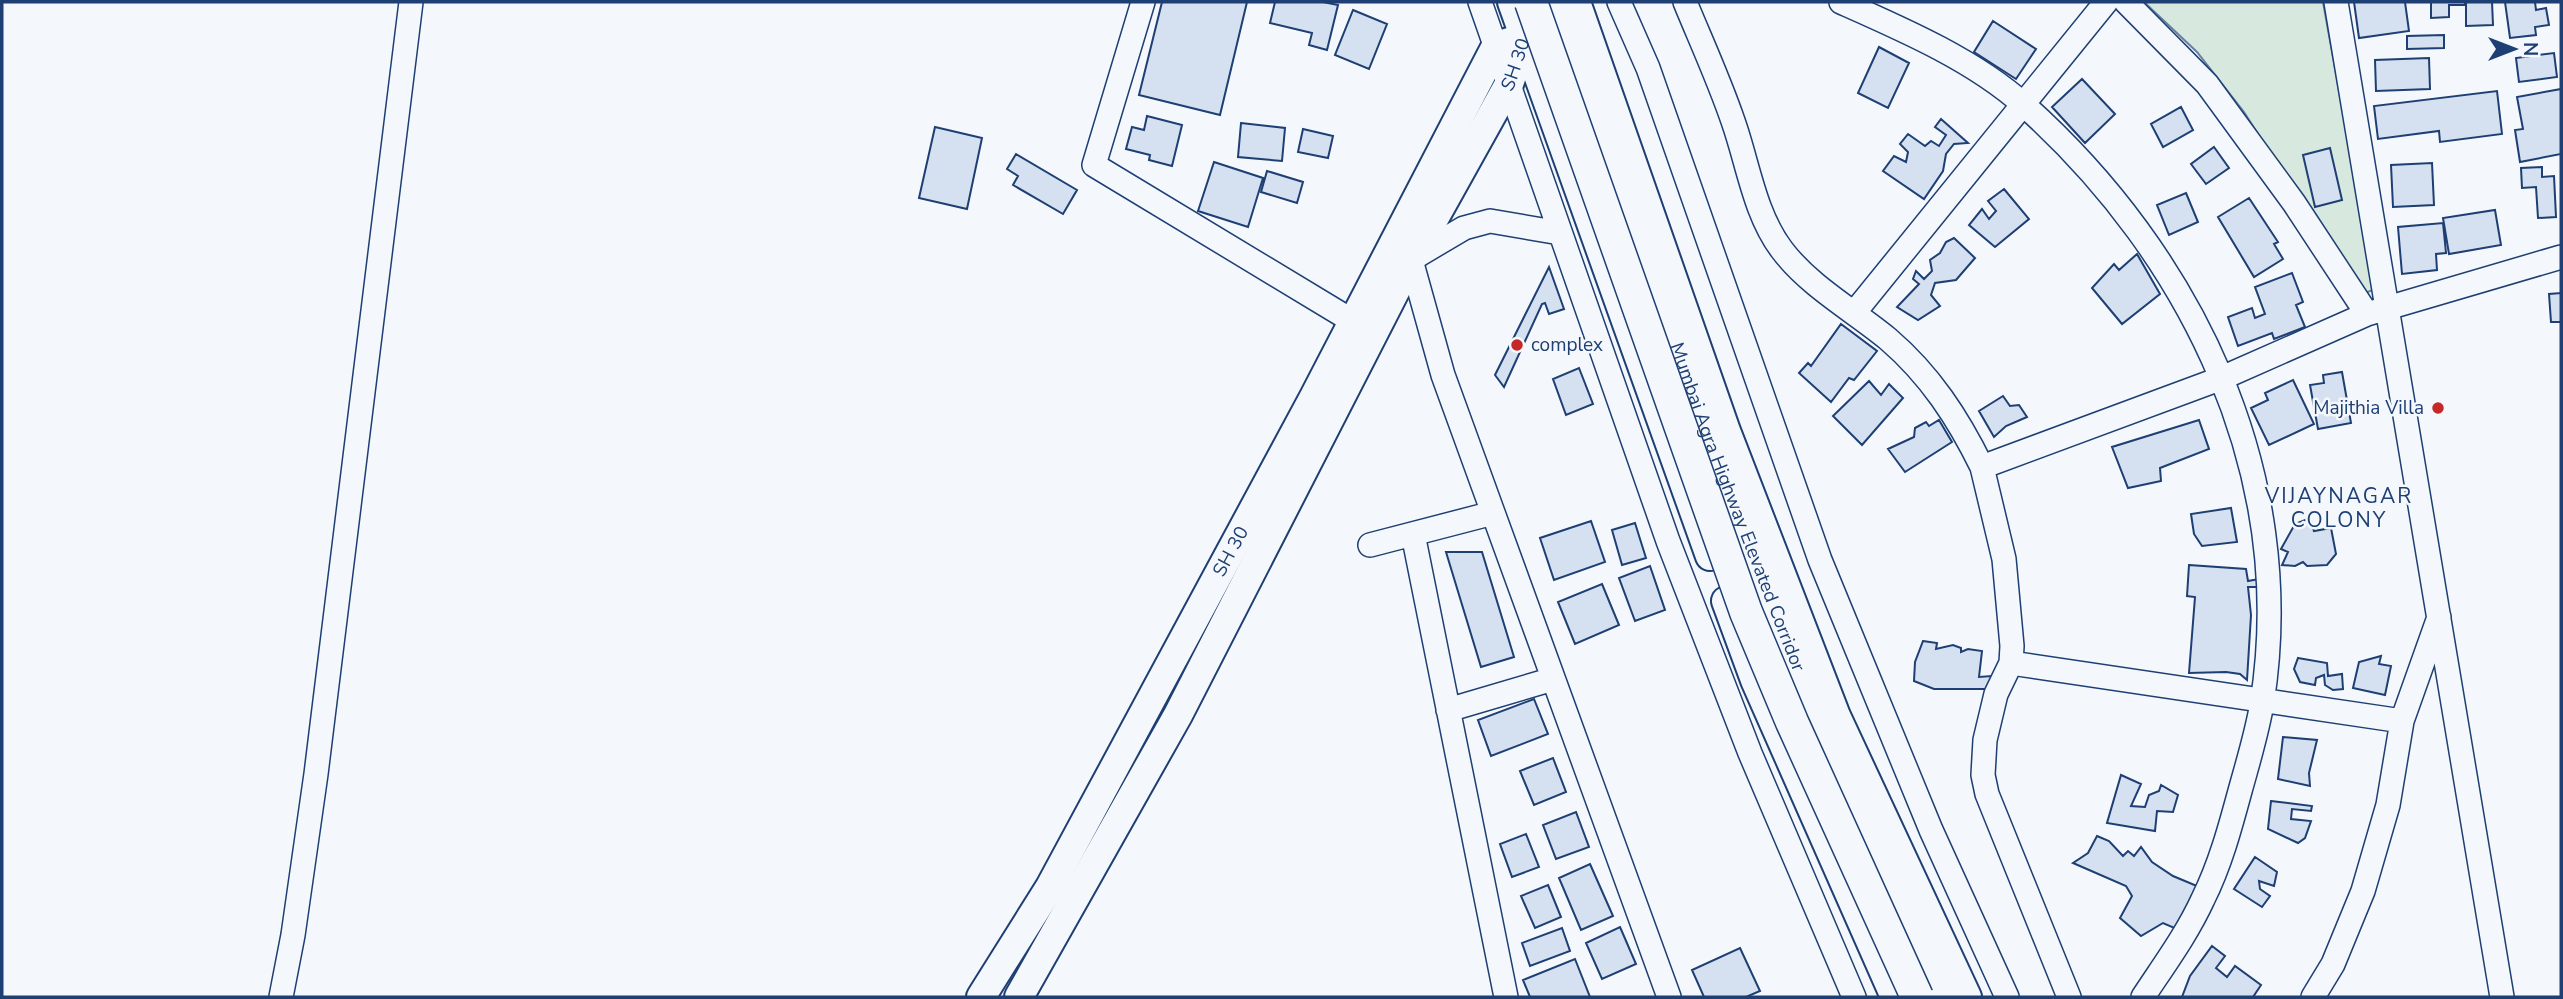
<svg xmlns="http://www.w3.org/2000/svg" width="2563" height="999" viewBox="0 0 2563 999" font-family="'Nunito Sans',sans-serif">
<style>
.green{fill:#d7e8df;stroke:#687fa3;stroke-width:2}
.building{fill:#d5e0f0;stroke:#1d3f73;stroke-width:2}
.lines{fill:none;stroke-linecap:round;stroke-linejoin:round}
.minor-casing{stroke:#1d3f73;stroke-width:26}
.major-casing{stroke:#1d3f73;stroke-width:32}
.highway-casing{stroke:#1d3f73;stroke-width:35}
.minor{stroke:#f4f7fb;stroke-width:23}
.major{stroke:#f4f7fb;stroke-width:28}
.highway{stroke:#f4f7fb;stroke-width:32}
.highway-bridge-casing{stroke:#1d3f73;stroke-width:35;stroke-linecap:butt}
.highway-bridge{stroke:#f4f7fb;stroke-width:32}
.poi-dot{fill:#c62828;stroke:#f4f7fb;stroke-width:2.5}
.labels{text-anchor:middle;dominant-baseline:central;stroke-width:5;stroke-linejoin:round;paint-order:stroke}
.street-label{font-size:19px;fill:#1d3f73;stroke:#f4f7fb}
.poi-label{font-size:19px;fill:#1d3f73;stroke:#f4f7fb;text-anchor:start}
.neighbourhood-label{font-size:21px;letter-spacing:2px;fill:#1d3f73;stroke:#f4f7fb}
</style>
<rect width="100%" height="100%" fill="#f4f7fb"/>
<!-- green -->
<path class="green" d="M2144,2H2323L2375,289L2361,295L2244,112L2197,52Z"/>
<!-- building -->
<path class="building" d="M1162,2H1247L1220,115L1139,95Z
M1275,2H1323L1338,5L1327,50L1309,45L1312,33L1270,23Z
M2354,2H2405L2409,31L2359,38Z
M2431,2H2465V5H2449V17L2431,18Z
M2466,2H2492L2493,25L2466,26Z
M2505,2H2535L2536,10L2546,8L2549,25L2535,27L2536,35L2510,38Z
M1353,10L1387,24L1369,69L1335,55Z
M1993,21L2036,49L2016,79L1974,52Z
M2444,35V48L2407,49V36Z
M1879,47L1909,63L1888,108L1858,93Z
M2554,53L2557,77L2519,82L2516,58Z
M2429,58L2430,89L2376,91L2375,60Z
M2082,79L2115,114L2085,143L2052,107Z
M2561,89V154L2520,162L2515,130L2523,129L2517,97Z
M2497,91L2502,134L2440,142L2439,131L2378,139L2374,106Z
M2181,107L2193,130L2163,147L2151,124Z
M1147,116L1182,125L1172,166L1149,160L1150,155L1126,149L1132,127L1144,130Z
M1941,119L1968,143L1954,144L1946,154L1943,171L1924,199L1883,171L1894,156L1906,162L1908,152L1900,144L1908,134L1925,146L1931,141L1939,146L1946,135L1935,127Z
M1241,123L1285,128L1282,161L1238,157Z
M935,127L982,138L967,209L919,198Z
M1303,129L1333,136L1328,158L1298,152Z
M2214,147L2229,168L2206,184L2191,164Z
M2330,148L2342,200L2315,207L2303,155Z
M1016,154L1077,190L1063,214L1013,185L1018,176L1007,169Z
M1214,162L1263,178L1248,227L1198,211Z
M2432,163L2434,205L2393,207L2391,165Z
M2542,167V177L2554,176L2556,217L2538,218L2536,187L2522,188L2521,168Z
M1267,171L1303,182L1297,203L1261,192Z
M2004,189L2029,219L1995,247L1969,225L1982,209L1989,219L1996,211L1988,201Z
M2186,193L2198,222L2169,235L2157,205Z
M2249,198L2278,242L2274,244L2283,259L2254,277L2218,217Z
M2495,210L2501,245L2449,254L2443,218Z
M2443,223L2446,253L2436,254L2437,270L2402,274L2398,227Z
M1954,238L1975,258L1956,280L1935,283L1931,295L1940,306L1918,320L1897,307L1919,284L1913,279L1916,271L1924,279L1932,271L1930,260L1940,253L1946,242Z
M2137,254L2160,294L2122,324L2092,288L2114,264L2119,270Z
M1549,267L1564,309L1549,314L1545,303L1542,304L1504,387L1495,375Z
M2292,273L2303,302L2296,305L2305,327L2274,339L2272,333L2238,346L2228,317L2252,308L2255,318L2265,314L2255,287Z
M2561,293V322H2551L2549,294Z
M1841,324L1877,351L1854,380L1849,378L1831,402L1799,373L1808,363L1811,366Z
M1579,368L1593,404L1566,415L1553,379Z
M2342,372L2351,423L2318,429L2310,385L2324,383L2323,375Z
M2293,380L2314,424L2269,445L2251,408L2268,400L2265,393Z
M1869,381L1881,395L1889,384L1903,398L1862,445L1833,416Z
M2003,396L2010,406L2019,405L2027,417L2006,426L1994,437L1979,411Z
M1939,420L1952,442L1905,472L1888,449L1914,437L1915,428L1926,422L1929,426Z
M2199,420L2209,449L2160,468L2161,481L2128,488L2112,447Z
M2231,508L2237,542L2202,546L2194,534L2191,514Z
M2310,518L2314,531L2331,528L2336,554L2327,565L2307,566L2303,562L2295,566L2282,565L2288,552L2281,549L2295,524Z
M1591,521L1605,562L1554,580L1540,538Z
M1635,523L1646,558L1622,565L1612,530Z
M1446,552H1482L1514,657L1481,667Z
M2189,565L2246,569L2248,581L2259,579V587H2248L2251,615L2247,680L2240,674L2226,672L2189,673L2195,597L2187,596Z
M1650,566L1665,610L1635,621L1619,578Z
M1602,584L1619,625L1575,644L1558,602Z
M1923,641L1937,643L1936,649L1953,645L1961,648V652L1968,649L1982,651L1979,677L1992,676L1994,689H1934L1914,681L1915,662Z
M2381,656L2379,664L2391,666L2385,695L2353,688L2359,662Z
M2298,658L2327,663L2328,676L2342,674L2343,689L2333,690L2325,685L2324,675L2316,678L2315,685L2300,682L2294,669Z
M1534,699L1548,734L1491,756L1478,720Z
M2283,737L2317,740L2309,773L2310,786L2278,779Z
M1553,758L1566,792L1534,805L1520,771Z
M2121,775L2141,784L2131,806L2145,807L2149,795L2159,791L2161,785L2178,795L2173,812L2157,811L2155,831L2107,823Z
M2271,801L2312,806L2311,811L2292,809L2291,819L2311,821L2305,838L2298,843L2268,829Z
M1576,812L1589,847L1556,859L1543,825Z
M1526,834L1539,867L1512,877L1500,844Z
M2097,836L2109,841L2123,856L2128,851L2134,856L2141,847L2152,862L2173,876L2197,886L2179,930L2163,923L2141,936L2120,918L2132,896L2126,886L2073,863L2088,853Z
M2255,857L2277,872L2274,886L2259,881L2260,889L2270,896L2262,907L2234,889Z
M1590,864L1613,916L1581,930L1559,878Z
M1548,885L1561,917L1535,928L1521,896Z
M1620,927L1636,964L1602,979L1586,943Z
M1562,928L1570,951L1530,966L1522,943Z
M2212,946L2225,956L2216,968L2227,977L2235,966L2261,985L2253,997H2182L2190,976Z
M1740,948L1760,991L1746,997H1704L1692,970Z
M1575,959L1590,997H1530L1523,980Z"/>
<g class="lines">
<!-- minor casing -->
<g class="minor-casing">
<path id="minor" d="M1143,2L1094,165L1354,322
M1480,2L1668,541L1750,753L1854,997
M1619,2L1648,68L1820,560L1931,830L2007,997
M1685,2C1701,41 1719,80 1733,121C1748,163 1754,213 1782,250C1809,286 1854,311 1888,339C1930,375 1958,418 1982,467
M1841,2C1902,29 1974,60 2024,105C2193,256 2298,474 2262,703C2257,733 2248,762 2240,791C2230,828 2220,865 2203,899C2187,934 2164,965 2143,997
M2126,2L2207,84L2294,203L2367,314
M2336,2L2502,997
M1410,260L1464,228L1490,221L1560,233
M1411,260L1443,375L1669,997
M1854,313L2106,2
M1413,534L1506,997
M1370,545L1493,513
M2011,663L2402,721
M1448,710L1553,679
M281,997L293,935L316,774L411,2
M2069,997L1987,794L1983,775L1985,740L1996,694L2011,663L2012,646L2004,559L1982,467L2222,378L2367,314L2561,257
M2313,997L2333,964L2363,891L2388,805L2402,721L2439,617"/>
</g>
<!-- major casing -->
<g class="major-casing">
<g id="major">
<path d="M1512,2L1710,556"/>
<path d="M1576,2L1726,431L1836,716L1967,997"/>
<path d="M1726,601L1755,680L1895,997"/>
<path id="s1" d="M981,997L1050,887L1314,397L1496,46L1525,37"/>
<path id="s2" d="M1019,997L1178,715L1411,260L1509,84L1525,37"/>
</g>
</g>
<!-- highway casing -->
<g class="highway-casing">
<g id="highway">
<path id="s3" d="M1558,2L1707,433L1817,716L1947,997"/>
</g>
</g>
<!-- minor -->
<use href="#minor" class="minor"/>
<!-- major -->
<use href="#major" class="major"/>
<!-- highway -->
<use href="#highway" class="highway"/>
<!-- highway-bridge casing -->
<g class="highway-bridge-casing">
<path id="highway-bridge" d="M1531,2L1746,612L1792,722L1917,997"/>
</g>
<!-- highway-bridge -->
<use href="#highway-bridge" class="highway-bridge"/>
</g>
<!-- markers -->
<g class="poi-dot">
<circle cx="1517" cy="345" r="7"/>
<circle cx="2438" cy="408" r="7"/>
</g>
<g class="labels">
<!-- street labels -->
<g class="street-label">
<text stroke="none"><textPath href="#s2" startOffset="1057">SH 30</textPath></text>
<text stroke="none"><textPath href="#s3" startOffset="536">Mumbai Agra Highway Elevated Corridor</textPath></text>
<text stroke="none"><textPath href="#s1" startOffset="511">SH 30</textPath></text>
</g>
<!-- poi labels -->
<g class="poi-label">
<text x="1531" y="345">complex</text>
<text x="2424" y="408" text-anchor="end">Majithia Villa</text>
</g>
<!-- neighbourhood labels -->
<g class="neighbourhood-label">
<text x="2339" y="496">VIJAYNAGAR<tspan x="2339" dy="24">COLONY</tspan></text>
</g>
</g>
<!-- border -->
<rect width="2563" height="999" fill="none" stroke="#1d3f73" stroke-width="7"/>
<!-- north arrow -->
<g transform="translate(2514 49) rotate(90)" stroke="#f4f7fb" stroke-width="5" paint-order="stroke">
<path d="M0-5L12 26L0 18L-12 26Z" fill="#1d3f73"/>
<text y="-10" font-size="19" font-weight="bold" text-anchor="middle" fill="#1d3f73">N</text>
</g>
</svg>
